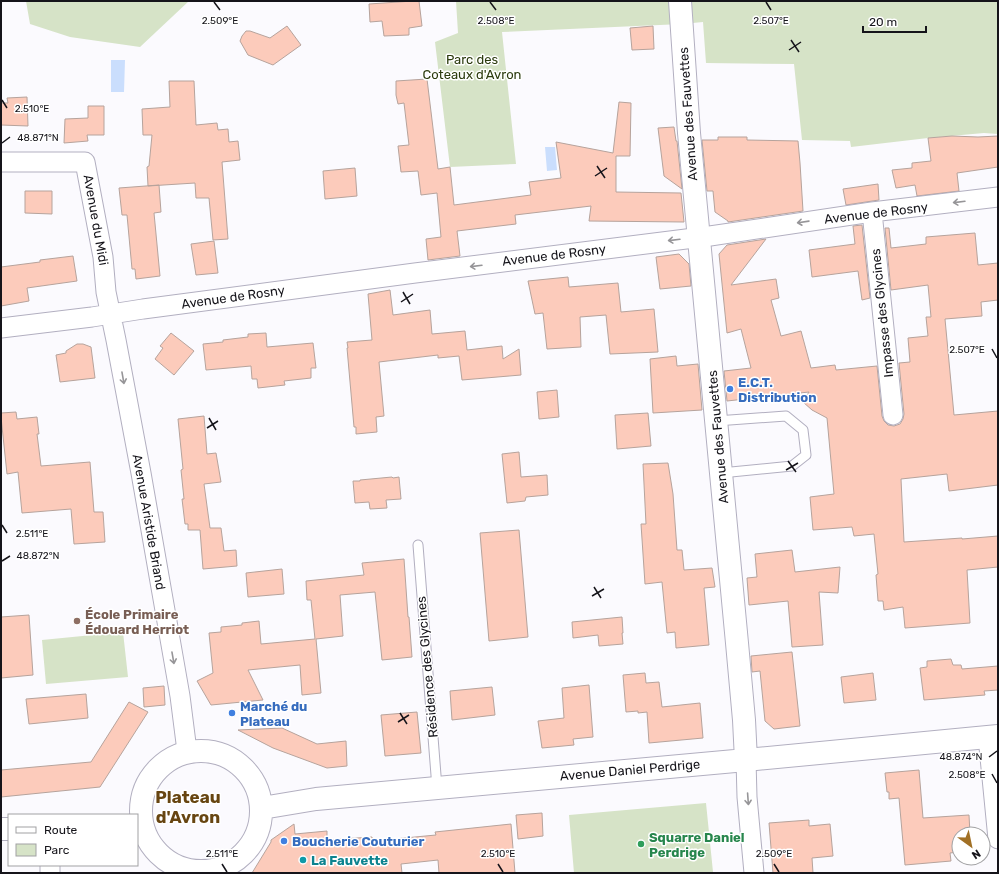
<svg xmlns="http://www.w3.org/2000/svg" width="999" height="874" viewBox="0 0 999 874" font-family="Rubik,sans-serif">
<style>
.green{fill:#d6e3c7}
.water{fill:#cadefd}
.building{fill:#fccbbb;stroke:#b6a39c}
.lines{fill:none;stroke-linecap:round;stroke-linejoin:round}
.service-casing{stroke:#b2afc0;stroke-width:11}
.minor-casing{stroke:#b2afc0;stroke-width:21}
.tertiary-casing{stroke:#b2afc0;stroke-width:24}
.service{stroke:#fff;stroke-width:9}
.minor{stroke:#fff;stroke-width:19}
.tertiary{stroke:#fff;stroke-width:22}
.oneway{stroke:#969598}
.ticks{fill:none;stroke:#15141a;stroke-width:1.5}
.shop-dot{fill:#3f7fe0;stroke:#fff;stroke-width:1.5}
.education-dot{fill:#8d6e63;stroke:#fff;stroke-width:1.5}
.leisure-dot{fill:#2e9e5b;stroke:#fff;stroke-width:1.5}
.culture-dot{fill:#0f9aa8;stroke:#fff;stroke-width:1.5}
.labels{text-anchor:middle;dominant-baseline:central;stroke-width:3;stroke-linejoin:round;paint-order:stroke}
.park-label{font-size:13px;fill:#2b3b0d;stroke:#fff}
.street-label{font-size:13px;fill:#15141a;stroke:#fff}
.shop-label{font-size:13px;font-weight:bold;fill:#366cbe;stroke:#fff;text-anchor:start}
.education-label{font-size:13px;font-weight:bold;fill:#785e54;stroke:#fff;text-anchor:start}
.leisure-label{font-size:13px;font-weight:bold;fill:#27864d;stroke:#fff;text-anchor:start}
.culture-label{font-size:13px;font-weight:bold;fill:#0d838f;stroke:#fff;text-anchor:start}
.district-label{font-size:17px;font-weight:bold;fill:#674511;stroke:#fff}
.ticks-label{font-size:10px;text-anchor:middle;fill:#15141a;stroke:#fff;stroke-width:3;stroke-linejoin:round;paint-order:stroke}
</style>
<rect width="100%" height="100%" fill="#fbfafe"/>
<!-- green -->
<path class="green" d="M26,1H189L140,47L70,37L30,24Z
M456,1H998V134L984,133L928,138L851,147L850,141L802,140L794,64L706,63L703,22L682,24L502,32L516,164L450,167L435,42L458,33Z
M123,632L128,677L46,684L42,640Z
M706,803L713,872L574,873L569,815Z"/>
<!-- water -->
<path class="water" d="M111,60H125L124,92H111Z
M545,147H555L557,170L547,171Z"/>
<!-- building -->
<path class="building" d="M413,1H419L422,26L409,28V35L384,36L382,21L370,22L369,4Z
M287,26L301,45L273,65L248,55L240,41L242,36L246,31H250L270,38Z
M653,26L654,49L632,50L630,28Z
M427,79L438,169L450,167L454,205L531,195L529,182L561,178L556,142L613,153L619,102L631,103L630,156H616V192L681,193L684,222L589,221L591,206L515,215L516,224L457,231L460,256L428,260L426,239L441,237L437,193L421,195L418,171L401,172L398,146L409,145L404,103L398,104L396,95V81Z
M169,81H194L196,125L217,123L218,130L228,129L229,142L238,141L240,160L222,162L228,239L213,240L209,198H196L195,183L148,186L147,167L149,166L152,135H143L142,109L170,107Z
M27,97L28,126L1,125V103H8L7,98Z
M88,106H104V135H87L88,141L64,143L65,119L88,118Z
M674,127L676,141H677L682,189L664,176L658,128Z
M952,136L978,137L998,136V167L957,173L959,191L917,196L915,185L896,188L892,170L912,168V163L931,161L928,138Z
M718,137H747V140L798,141L800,163L803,211L728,222V221L715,212L713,191H707L702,140H718Z
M355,168L357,196L325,199L323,171Z
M878,184L879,200L846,205L843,189Z
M159,185L161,212L154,213L160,276L136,279L135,269H132L127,215H122L119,188Z
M25,191H52V214L25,213Z
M862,225L870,298L862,300L858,271L812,277L809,250L855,244L853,226Z
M885,228H889L891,248L926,244V237L975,233L978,265L998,263V300L981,302L982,316L945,319L954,415L998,411V485L949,491L947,474L901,479L904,542L962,538V539L998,536V567L967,570L970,623L905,628L903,607L884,610L883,601H878L876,575L878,574L874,534L854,536L852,527L813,530L810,497L834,494L827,418L812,410L803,402L809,392L727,401L724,371L751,368L741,329L727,333L719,254L727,245L766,239L731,285L776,279L779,298L771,300L781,336L801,331L811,368L835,365L836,370L877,366L882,416L884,421L888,425L894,426L900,424L903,419L904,414L899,363L910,362L908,338L928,336L926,317H931L928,285L891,290Z
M214,241L218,273L196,275L191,244Z
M679,254L689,264L691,286L660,289L656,257Z
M73,256L77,281L27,288L29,301L1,306V267L40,262V260Z
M568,277L569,287L618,283L621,312L654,309L658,352L610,354L606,315L580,317L581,347L547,349L543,313L535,314L528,281Z
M390,290L393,315L430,310L432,334L465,331L467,350L502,346L503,359L519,349L521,375L462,380L459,356L438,358V355L379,362L384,416L376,417L377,432L356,434V427H354L347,348H348L347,342L372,340L368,294Z
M171,333L194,351L174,375L155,359L163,348L160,346Z
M266,333L267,347L313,343L316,368H311V378L284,381L285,385L258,388L257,379H252L251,366L206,370L203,344L223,342V340L248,337V334Z
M77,344H83L91,347L95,378L60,382L56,355L66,353V351Z
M676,356L677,366L698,364L702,410L653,413L650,359Z
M557,390L559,417L539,419L537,392Z
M16,412L17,419L37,417L39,434H37L41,466L90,462L94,512H103L105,542L74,544L71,509L22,513L18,472L7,474L1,417V413Z
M648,413L651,446L617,449L615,415Z
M204,416L207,454L216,453L221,482L204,484L210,528H221L224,551L236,550L237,566L203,569L200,530H188V524H185L182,499H184L181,470L183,469L178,419Z
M519,452L521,477L547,475L548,495L526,497L525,501L507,503L502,454Z
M668,463L673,494L677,550H682L684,570L712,568L715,587L704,588L709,645L676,648L675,632L667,633L662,582L645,584L641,524H646L643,464Z
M392,477L393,478L399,477L401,499L386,500L387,508L370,509L369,502L355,503L353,481H360V480Z
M519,530L528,637L489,641L480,533Z
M792,550L795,572L840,567L838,593L819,592L823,645L792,647L788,601L749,605L747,578L757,577L755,554Z
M404,559L408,617H409L412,657L382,660L375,592L340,595L343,636L316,639L321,693L302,695L300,665L248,670L263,700L211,705L197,681L213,673L209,633L221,632V627L242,625V623L259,621L261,644L315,639L311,600H307L306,581L364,575L362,563Z
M282,569L284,594L248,597L246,573Z
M29,615L33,675L1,678V617Z
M622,617L623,633H622L623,644L599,646L598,635L573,638L572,622Z
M792,652L800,726L774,729L765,721L760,671L752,672L751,656Z
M951,659L953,665H961L962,669L998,666V690L984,691L985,695L924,700L920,668L927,667V661Z
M645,673L646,683L659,682L662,707L700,703L703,738L649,743L647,712L638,713V711L626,712L623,675Z
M873,673L876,700L844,703L841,677Z
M589,685L593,737L573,739L574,745L542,748L538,721L564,718L562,688Z
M164,686L165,705L144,707L143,688Z
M492,687L495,715L452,720L450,691Z
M86,694L88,718L29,724L26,699Z
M129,702L148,712L100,787L1,797V770L91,762Z
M417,712L421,753L385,756L381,715Z
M282,728L317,744L346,741L347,766L327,768L273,748L238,730Z
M919,770L923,818L969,815L970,834H959V852L950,853L951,861L905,865L899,798L889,799V792H887L885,773Z
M542,813L543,836L518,839L516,815Z
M809,820V826L830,824L833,856L812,858L813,873H773L769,823Z
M294,824L295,834L327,831V840L372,837L373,841L436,835L435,832L511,824L515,873H439L438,860L401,864L402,873H252L271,842V840Z"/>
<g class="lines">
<!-- service casing -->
<g class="service-casing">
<path id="service" d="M716,421L786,416L803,430L806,455L792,466L721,473
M418,545L437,788"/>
</g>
<!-- minor casing -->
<g class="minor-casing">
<path id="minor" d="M1,162H85L103,257L106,292L116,340L141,473L180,696L187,751
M872,212L893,415
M1,328L92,317L143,309L415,273L710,236L872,212L998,197
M988,737L998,839
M746,760L747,797L754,873
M50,865V873
M209,871L210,873"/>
</g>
<!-- tertiary casing -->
<g class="tertiary-casing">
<path id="tertiary" d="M680,1L689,133L737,643L744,720L746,760
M141 811a60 60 0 1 1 120 0a60 60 0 1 1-120 0Z
M262,808L316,799L746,760L998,736
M1,829H9"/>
</g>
<!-- service -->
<use href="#service" class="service"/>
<!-- minor -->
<use href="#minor" class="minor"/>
<!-- tertiary -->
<use href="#tertiary" class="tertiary"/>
</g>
<!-- one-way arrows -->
<defs><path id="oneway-shaft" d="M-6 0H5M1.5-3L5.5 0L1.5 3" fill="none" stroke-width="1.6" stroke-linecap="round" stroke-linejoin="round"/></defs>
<g class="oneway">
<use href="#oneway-shaft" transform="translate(959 202) rotate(173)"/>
<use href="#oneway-shaft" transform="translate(803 222) rotate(172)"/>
<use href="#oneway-shaft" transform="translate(674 240) rotate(173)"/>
<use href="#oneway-shaft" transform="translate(476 266) rotate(173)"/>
<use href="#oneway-shaft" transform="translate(123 378) rotate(80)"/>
<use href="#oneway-shaft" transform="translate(173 658) rotate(80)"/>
<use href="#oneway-shaft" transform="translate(748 799) rotate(86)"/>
</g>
<!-- ticks -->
<path class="ticks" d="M214,2L220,10M490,2L496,10M766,2L771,10M791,40L799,52M789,50L801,42M2,100L7,108M2,143L10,137M597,166L605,178M595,176L607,168M403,292L410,304M401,302L413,294M992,349L997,358M209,418L216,430M207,428L218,421M788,461L796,472M786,470L798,463M2,525L7,533M2,561L10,556M594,587L601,598M592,596L604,589M400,713L407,724M398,722L409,715M989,757L997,751M992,774L997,783M222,864L227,872M498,864L503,872M774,864L779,872"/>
<!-- markers -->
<g class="shop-dot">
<circle cx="730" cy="389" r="4"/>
<circle cx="232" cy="713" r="4"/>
<circle cx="284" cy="841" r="4"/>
</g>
<circle class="education-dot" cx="77" cy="621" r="4"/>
<circle class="leisure-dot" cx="641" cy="844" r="4"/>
<circle class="culture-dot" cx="303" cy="860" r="4"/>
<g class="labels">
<!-- park labels -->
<g class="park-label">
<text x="472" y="59">Parc des<tspan x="472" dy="15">Coteaux d'Avron</tspan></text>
</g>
<!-- street labels -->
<g class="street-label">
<text transform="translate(688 114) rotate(-94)">Avenue des Fauvettes</text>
<text transform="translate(876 213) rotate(-7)">Avenue de Rosny</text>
<text transform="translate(96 220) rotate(80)">Avenue du Midi</text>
<text transform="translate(554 255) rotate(-7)">Avenue de Rosny</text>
<text transform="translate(233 297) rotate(-8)">Avenue de Rosny</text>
<text transform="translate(882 313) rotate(-96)">Impasse des Glycines</text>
<text transform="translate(718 437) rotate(-95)">Avenue des Fauvettes</text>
<text transform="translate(149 522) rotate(80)">Avenue Aristide Briand</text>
<text transform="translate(427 667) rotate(-95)">Résidence des Glycines</text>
<text transform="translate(630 770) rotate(-5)">Avenue Daniel Perdrige</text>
</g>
<!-- shop labels -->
<g class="shop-label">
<text x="738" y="382">E.C.T.<tspan x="738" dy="15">Distribution</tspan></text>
<text x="240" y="706">Marché du<tspan x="240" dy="15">Plateau</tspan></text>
<text x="292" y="841">Boucherie Couturier</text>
</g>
<!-- education labels -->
<g class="education-label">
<text x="85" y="614">École Primaire<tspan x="85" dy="15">Édouard Herriot</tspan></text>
</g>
<!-- leisure labels -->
<g class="leisure-label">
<text x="649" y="837">Squarre Daniel<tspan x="649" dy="15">Perdrige</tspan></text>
</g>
<!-- culture labels -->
<g class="culture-label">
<text x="311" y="860">La Fauvette</text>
</g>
<!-- district labels -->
<g class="district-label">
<text x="188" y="797">Plateau<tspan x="188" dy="20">d'Avron</tspan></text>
</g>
</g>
<g class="ticks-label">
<text x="220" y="24">2.509°E</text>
<text x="496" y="24">2.508°E</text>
<text x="771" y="24">2.507°E</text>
<text x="32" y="112">2.510°E</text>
<text x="38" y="141">48.871°N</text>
<text x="967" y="353">2.507°E</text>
<text x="32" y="537">2.511°E</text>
<text x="38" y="559">48.872°N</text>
<text x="961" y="760">48.874°N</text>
<text x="967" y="778">2.508°E</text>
<text x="222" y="857">2.511°E</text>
<text x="498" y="857">2.510°E</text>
<text x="774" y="857">2.509°E</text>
</g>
<!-- border -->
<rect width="999" height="874" fill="none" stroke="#15141a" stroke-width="4"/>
<!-- legend -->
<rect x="8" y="814" width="130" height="52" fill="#ffffff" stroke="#a1a1a3"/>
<rect x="16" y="827" width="20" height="6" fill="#ffffff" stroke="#a1a1a3"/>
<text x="44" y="834" font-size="12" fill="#15141a">Route</text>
<rect x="16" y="844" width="20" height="12" fill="#d6e3c7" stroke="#a1a1a3"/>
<text x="44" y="854" font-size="12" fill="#15141a">Parc</text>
<!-- north arrow -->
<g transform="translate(971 846) rotate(147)"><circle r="19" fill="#ffffff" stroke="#a1a1a3"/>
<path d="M0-3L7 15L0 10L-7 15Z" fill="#a17025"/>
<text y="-6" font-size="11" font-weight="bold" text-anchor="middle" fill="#15141a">N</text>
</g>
<!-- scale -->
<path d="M863 26v6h63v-6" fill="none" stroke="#15141a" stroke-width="2"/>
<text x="869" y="26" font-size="12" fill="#15141a" stroke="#ffffff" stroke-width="3" paint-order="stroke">20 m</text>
</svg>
